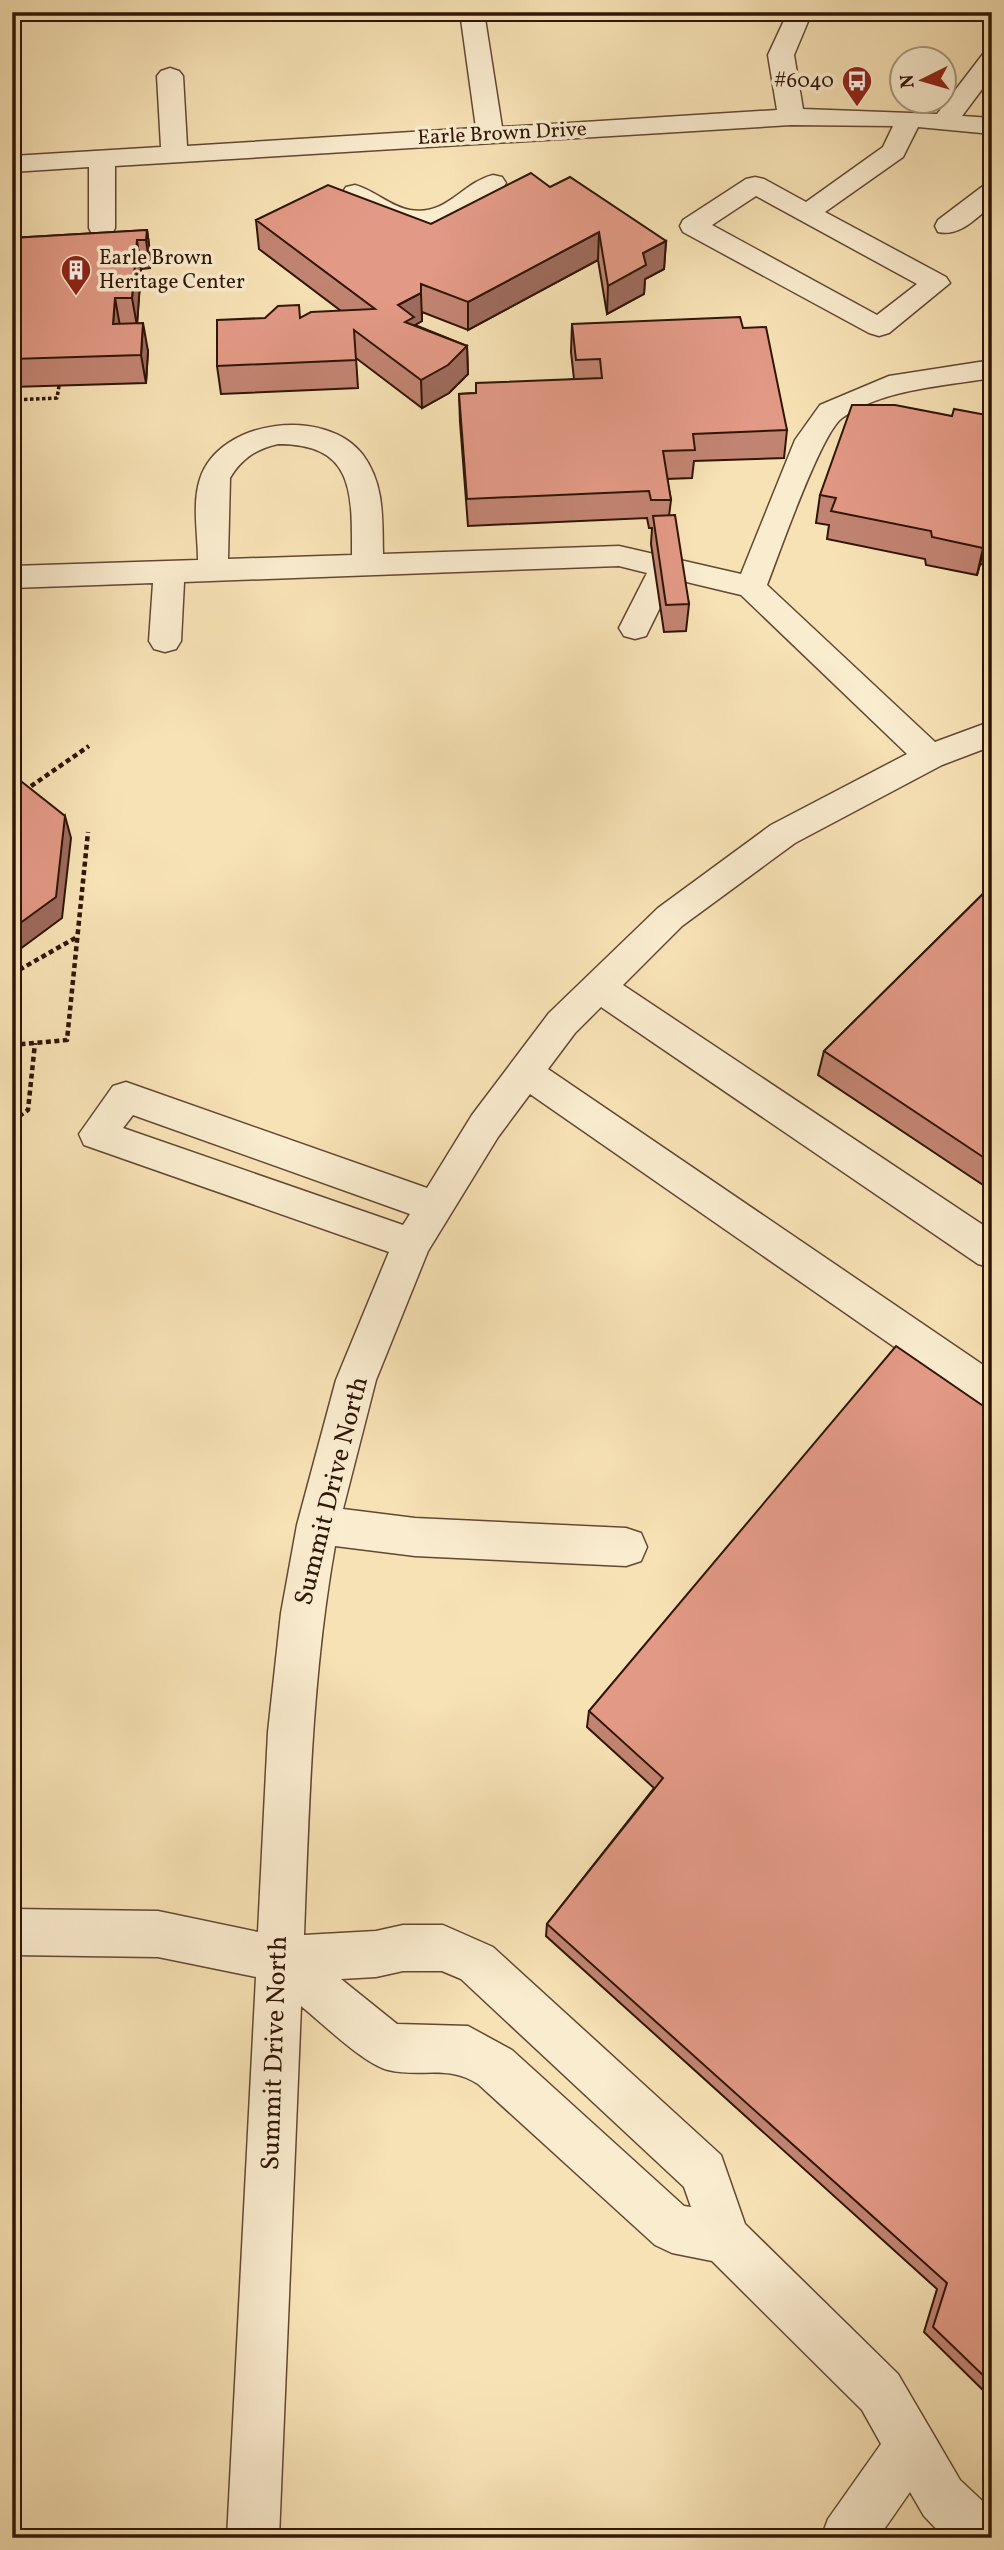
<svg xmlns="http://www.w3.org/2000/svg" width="1004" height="2550" viewBox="0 0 1004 2550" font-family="Vollkorn,serif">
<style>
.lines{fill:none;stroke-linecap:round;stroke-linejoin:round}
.minor-casing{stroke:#624832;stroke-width:3}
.path-far1{stroke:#301506;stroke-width:3.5;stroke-dasharray:3.5 2.5;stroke-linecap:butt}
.path{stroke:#301506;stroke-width:4.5;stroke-dasharray:5 3.5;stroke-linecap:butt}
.minor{fill:#faeccf;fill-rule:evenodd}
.wall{fill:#c28472;stroke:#301506;stroke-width:2}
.shaded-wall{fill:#9e6b5d;stroke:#301506;stroke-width:2}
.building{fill:#e29985;stroke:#301506;stroke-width:2}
.labels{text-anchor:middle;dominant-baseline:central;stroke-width:7;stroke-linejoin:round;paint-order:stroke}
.far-poi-label{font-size:21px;fill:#301506;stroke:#faeccf;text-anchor:end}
.far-street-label{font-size:21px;fill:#301506;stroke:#faeccf}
.street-label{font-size:26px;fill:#301506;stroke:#faeccf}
</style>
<rect width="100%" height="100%" fill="#f7e2b5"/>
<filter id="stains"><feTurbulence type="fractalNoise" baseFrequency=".00286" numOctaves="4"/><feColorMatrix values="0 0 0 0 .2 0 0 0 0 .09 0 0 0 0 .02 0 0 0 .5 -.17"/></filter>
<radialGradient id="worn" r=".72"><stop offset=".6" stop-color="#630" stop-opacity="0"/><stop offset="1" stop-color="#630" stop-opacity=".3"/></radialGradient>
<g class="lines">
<!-- minor casing -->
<g class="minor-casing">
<path id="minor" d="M460,12H484L502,127L777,110L768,55L788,12H812L794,55L803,109L937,114L983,54L992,52V76L962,116L992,118V134L918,127L903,157L825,212L946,277L950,283L889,333L879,336L869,333L683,232L680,226L683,220L746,179L755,177L764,179L806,202L883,147L893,126L791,125L115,166V228L112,234L102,236L92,234L89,228V167L12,172V156L161,147L157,76L161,71L170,68L179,71L183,76L187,146L476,128ZM756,196L917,284L877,315L712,225Z
M493,175L502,177L506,183L502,189L453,223C408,234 385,219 346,199L342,193L346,187L355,185C374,190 391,207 410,210C448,216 461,183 493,175Z
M992,184V205C976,218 960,237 938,232L935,226L938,220L983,186Z
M992,360V378C944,386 882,389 842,418C821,433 779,554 767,585L935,742L992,721V746L942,765L795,843L682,926L623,985L992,1231V1268L978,1264L601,1007L575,1033L548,1069L992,1371V1411L978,1405L530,1094L498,1137L428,1251L376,1380L343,1509L415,1518L626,1528L641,1533L647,1547L641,1561L626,1566L415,1556L335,1546C312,1675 309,1804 304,1935L376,1931L403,1925H443L493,1947L721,2155L745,2224L898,2374L960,2480L992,2510V2538H945L924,2516L910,2492L878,2538H821L828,2519L881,2444L862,2410L712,2261L672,2253L655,2245L478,2084C447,2064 421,2078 388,2070C364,2064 322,2023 301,2006L279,2538H227L256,1977L158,1957L12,1955V1909L158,1911L258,1932L268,1732L281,1613L297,1525L336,1380L389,1252L84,1145L79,1134L113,1086L126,1082L427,1188L472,1115L549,1013L658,908L771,825L907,754L741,595L674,579L646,636L635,639L624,636L619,628L647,573L619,566L184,582L181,641L176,649L165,652L154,649L149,641L153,583L12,588V566L198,560C198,535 192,503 200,479C219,419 326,406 363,455C385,485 382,519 383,554L619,546L741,574L795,440L820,405L889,376ZM278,444C355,444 352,493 352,555L228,559L230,478C241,459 256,449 278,444ZM133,1115L410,1214L403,1225L123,1128ZM403,1971H442L461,1979L684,2187L691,2207L684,2206L512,2050L468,2026L397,2024L341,1979L376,1977Z"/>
</g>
<!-- path-far1 -->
<path class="path-far1" d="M12,400L57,398L59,386"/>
<!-- path -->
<path class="path" d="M24,791L89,746
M12,974L77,937
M12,1045L67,1040L88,832
M12,1121L28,1110L35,1043"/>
<!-- minor -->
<use href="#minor" class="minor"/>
</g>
<!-- wall -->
<path class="wall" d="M550,187L666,241L664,269L645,279L644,294L607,314L598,260L468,330L422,312V321L415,325L467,346L468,374L449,393L422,408L356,358L358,388L221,394L217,366L300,318L341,311L259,249L256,220L431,224Z
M147,230L151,259L150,268L141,269L137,323L148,351L146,383L12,387V238Z
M572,324L743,328L787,430L784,458L694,461L692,478L667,479L671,500L669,516L689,604L686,631L664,632L651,544L652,528H649L647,518L468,526L460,422L459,394L476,393L574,379L571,352Z
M992,400V566L980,564L977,575L926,565L925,559L827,539L829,525L816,523L820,495L952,416H989Z
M992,885V1191L818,1075L824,1051Z
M992,1412V2399L924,2332L937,2289L546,1936L547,1924L654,1788L587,1727L589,1711Z"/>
<!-- shaded-wall -->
<path class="shaded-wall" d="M147,230L151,259L150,268L146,240Z
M599,232L598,260L468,330V302Z
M137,240L141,269L137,326L132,298Z
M666,241L664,269L645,279L644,294L607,314L608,286L643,253Z
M421,293L422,321L415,325V345L398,305Z
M115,298L120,326L113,324Z
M143,323L148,351L146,383L141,355Z
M467,346L468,374L449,393L422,408L421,380Z
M987,536L980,564L977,575L983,548Z
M65,816L71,838L62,918L12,955V929Z"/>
<!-- building -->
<path class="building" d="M531,173L550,187L570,177L666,241L643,253L646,265L608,286L599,232L468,302L421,284V293L398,305L414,317L405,322L467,346L448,365L421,380L354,330L356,360L217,366V320L265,318L278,306L299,305L300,318L311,312L375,309L256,220L328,185L431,224Z
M147,230L146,240H137L132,298H115L113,324L143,323L141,355L12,359V238Z
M740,317L743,328L766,327L787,430L693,434L695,450L663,451L671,500H651L649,491L467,499L459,394L476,393V383L602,378L600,359L576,360L572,324Z
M852,405H895L952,416L954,409L992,416V537L987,536L983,548L932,537L931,531L831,511L836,498L820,495Z
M675,515L689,604L666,605L653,516Z
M17,778L65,816L56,897L12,929V781Z
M992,885V1163L824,1051Z
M896,1346L992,1412V2384L933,2327L947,2283L547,1924L663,1778L589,1711Z"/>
<!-- icons -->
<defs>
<g id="bus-pin" transform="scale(1.575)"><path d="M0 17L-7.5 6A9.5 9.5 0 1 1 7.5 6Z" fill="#8f2418" stroke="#faeccf"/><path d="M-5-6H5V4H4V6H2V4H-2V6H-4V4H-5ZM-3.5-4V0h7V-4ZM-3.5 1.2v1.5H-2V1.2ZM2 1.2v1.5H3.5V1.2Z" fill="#fff"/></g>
<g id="building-pin" transform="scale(1.575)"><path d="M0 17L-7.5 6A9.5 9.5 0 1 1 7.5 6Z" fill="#8f2418" stroke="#faeccf"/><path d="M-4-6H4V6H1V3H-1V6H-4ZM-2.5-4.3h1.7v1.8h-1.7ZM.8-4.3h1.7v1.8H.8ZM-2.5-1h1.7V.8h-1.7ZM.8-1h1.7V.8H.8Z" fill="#fff"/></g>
</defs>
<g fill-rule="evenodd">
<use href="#bus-pin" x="857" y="81"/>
<use href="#building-pin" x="76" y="270"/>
</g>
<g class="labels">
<!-- far-poi labels -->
<g class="far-poi-label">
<text x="834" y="81">#6040</text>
<text x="99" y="258" text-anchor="start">Earle Brown<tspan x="99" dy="24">Heritage Center</tspan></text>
</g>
<!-- far-street labels -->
<g class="far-street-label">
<text transform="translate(502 134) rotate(-3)">Earle Brown Drive</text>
</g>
<!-- street labels -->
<g class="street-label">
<text transform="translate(332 1491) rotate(-76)">Summit Drive North</text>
<text transform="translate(275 2053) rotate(-88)">Summit Drive North</text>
</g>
</g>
<!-- margin -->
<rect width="1004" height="2550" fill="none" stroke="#f7e2b5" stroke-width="42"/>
<rect x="14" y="14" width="976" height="2522" fill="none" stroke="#301506" stroke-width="3.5"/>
<rect x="21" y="21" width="962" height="2508" fill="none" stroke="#301506" stroke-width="2"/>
<!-- north arrow -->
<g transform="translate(923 80) rotate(265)"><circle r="33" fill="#faeccf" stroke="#a9967f" stroke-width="2"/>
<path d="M0-5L12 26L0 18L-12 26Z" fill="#8f2418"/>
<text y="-10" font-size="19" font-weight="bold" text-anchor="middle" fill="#301506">N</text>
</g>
<rect width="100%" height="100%" filter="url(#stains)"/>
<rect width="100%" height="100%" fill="url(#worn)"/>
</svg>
